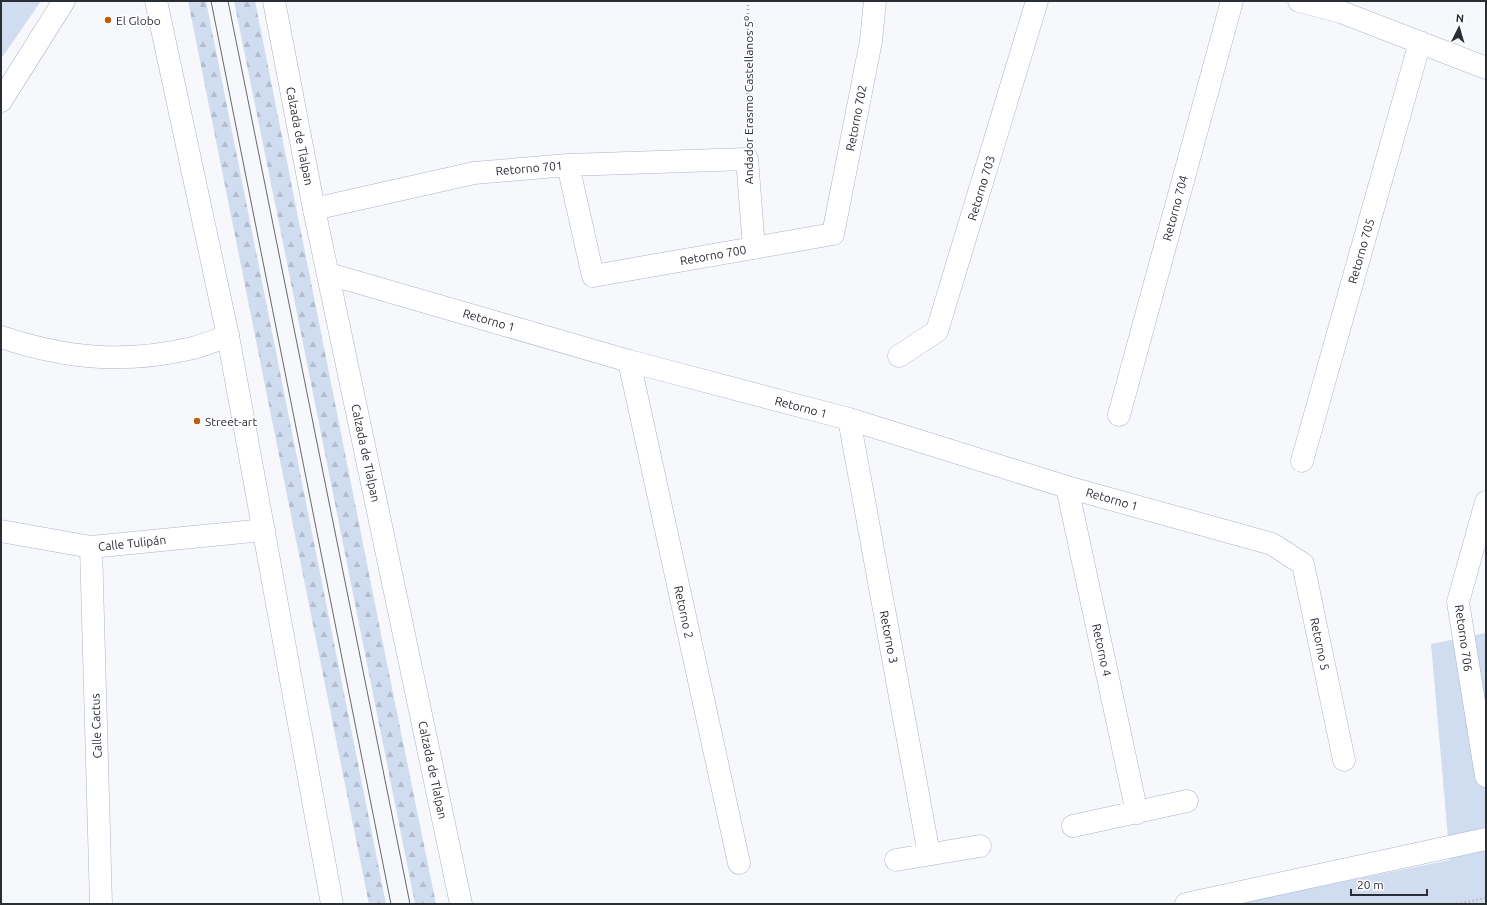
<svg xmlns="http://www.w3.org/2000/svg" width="1487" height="905" viewBox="0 0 1487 905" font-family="Ubuntu,sans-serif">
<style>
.forest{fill:url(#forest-firs)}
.park{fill:#d0dcf0}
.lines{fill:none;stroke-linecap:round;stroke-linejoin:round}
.minor-casing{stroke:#aab4c6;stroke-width:23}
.highway-casing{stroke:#aab4c6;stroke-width:23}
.path{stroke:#a9acb1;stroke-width:2.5;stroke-dasharray:1 3;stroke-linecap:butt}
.minor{stroke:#fff;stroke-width:22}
.highway{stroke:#fff;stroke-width:22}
.tram{stroke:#66696f;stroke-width:1}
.poi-dot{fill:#bc5f10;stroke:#fff;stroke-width:1.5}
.labels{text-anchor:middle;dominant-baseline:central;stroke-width:3;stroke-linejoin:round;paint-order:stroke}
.poi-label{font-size:12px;fill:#292d34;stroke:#fff;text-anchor:start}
.street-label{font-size:12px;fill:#292d34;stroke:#fff}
</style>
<defs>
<pattern id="forest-firs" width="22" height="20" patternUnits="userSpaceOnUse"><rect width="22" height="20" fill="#d0dcf0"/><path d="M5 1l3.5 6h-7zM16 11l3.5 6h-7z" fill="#b3bdce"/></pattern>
</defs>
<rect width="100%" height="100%" fill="#f6f8fc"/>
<!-- forest -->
<path class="forest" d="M188,1H206L386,904H369Z
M234,1H255L380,629L436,904H415L284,248Z"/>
<!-- park -->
<path class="park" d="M1,1H41L1,59Z
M1486,633V903L1480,904H1231L1450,860L1431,644Z"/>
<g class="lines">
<!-- minor casing -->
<g class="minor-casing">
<path id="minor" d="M1299,1L1341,12L1486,68
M1,101L64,1
M568,165L593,276L833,234L871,41L875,1
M314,209L474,173L568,165L747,159L754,248
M329,274L629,361L849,419L1067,487L1272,544L1303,564L1344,760
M1,337C67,359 125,364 193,348C205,345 216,340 228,336
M899,356L937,331L1037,1
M629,361L739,863
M1119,415L1232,1
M849,419L929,854
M1302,461L1420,42
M1067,487L1137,813
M1486,502L1458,602L1486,776
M1,531L91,547L264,530
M91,547L101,904
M1073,826L1187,801
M896,860L980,846
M1186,904L1486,839"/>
</g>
<!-- highway casing -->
<g class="highway-casing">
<path id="highway" d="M156,1L228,336L332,904
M274,1L314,209L461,904"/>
</g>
<!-- path -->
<path class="path" d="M747,134L748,1
M1457,904L1486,898"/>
<!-- minor -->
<use href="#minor" class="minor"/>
<!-- highway -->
<use href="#highway" class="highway"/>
<!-- tram -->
<path class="tram" d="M211,1L391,904
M228,1L410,904"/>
</g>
<!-- markers -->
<g class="poi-dot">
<circle cx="108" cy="20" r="4"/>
<circle cx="197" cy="421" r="4"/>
</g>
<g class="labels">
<!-- poi labels -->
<g class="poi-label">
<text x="116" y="20">El Globo</text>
<text x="205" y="421">Street-art</text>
</g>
<!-- street labels -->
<g class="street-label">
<text transform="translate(748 100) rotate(-90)">Andador Erasmo Castellanos 5º</text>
<text transform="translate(856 118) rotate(-79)">Retorno 702</text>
<text transform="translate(300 136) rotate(79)">Calzada de Tlalpan</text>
<text transform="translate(529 168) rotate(-5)">Retorno 701</text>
<text transform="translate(981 188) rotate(-73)">Retorno 703</text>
<text transform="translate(1175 208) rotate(-75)">Retorno 704</text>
<text transform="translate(1361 251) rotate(-74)">Retorno 705</text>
<text transform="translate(713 255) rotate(-10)">Retorno 700</text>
<text transform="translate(489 320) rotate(16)">Retorno 1</text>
<text transform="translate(801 407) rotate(15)">Retorno 1</text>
<text transform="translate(366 453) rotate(78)">Calzada de Tlalpan</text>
<text transform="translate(1112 499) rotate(16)">Retorno 1</text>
<text transform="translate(132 543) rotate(-6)">Calle Tulipán</text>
<text transform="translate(684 612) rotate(78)">Retorno 2</text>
<text transform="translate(889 637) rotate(79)">Retorno 3</text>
<text transform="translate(1464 638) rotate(82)">Retorno 706</text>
<text transform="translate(1320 644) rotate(78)">Retorno 5</text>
<text transform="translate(1102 650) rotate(78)">Retorno 4</text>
<text transform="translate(96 726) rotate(-92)">Calle Cactus</text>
<text transform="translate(433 770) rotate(78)">Calzada de Tlalpan</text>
</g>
</g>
<!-- border -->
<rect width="1487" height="905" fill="none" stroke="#292d34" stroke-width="4"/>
<!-- north arrow -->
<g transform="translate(1459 28) rotate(5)" stroke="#ffffff" stroke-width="3" paint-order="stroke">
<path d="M0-3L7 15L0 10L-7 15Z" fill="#292d34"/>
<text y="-6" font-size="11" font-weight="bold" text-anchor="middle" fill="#292d34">N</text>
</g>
<!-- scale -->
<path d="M1351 889v6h76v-6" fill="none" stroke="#292d34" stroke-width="2"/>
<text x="1357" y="889" font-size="12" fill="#292d34" stroke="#ffffff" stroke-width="3" paint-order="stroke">20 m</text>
</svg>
